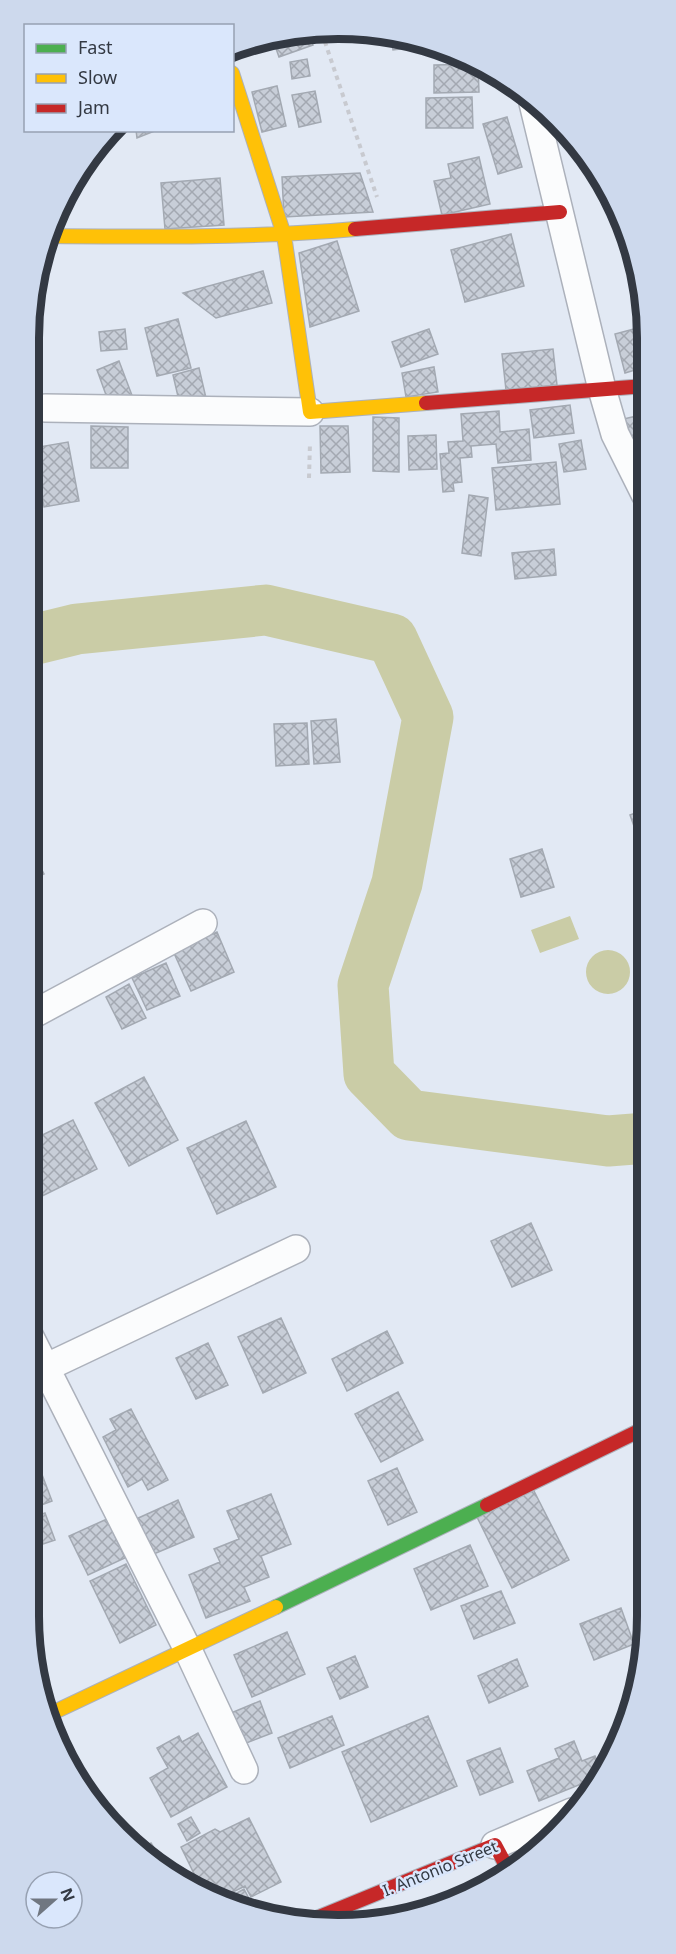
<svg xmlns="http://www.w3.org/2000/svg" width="676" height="1954" viewBox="0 0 676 1954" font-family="'Noto Sans',sans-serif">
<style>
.water{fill:#cacca6}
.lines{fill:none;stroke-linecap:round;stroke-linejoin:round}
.river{stroke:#cacca6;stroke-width:51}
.building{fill:url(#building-cross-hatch);stroke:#a3a9b2;stroke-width:1.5}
.street-casing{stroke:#acb1bb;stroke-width:30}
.fast-casing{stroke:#acb1bb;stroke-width:16}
.slow-casing{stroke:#acb1bb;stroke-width:16}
.jam-casing{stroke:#acb1bb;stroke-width:16}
.path{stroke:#c8cad0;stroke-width:4;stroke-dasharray:4.5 4.5;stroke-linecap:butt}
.street{stroke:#fbfcfd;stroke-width:27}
.fast{stroke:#4caf50;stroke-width:14}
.slow{stroke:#ffc107;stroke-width:14}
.jam{stroke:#c62828;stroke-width:14}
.labels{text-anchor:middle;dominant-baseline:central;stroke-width:5;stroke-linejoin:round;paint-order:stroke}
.street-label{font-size:16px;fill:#333943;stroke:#dae7fc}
.rim{fill:none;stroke:#333943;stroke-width:8}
</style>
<defs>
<pattern id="building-cross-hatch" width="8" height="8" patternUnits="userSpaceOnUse" patternTransform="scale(1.5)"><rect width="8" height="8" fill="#c8ced8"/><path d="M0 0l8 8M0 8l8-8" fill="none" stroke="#a3a8b1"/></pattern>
</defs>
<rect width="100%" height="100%" fill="#e2e9f4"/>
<!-- water -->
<path class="water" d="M570,916L579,939L540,953L531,930Z
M586 972a22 22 0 1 1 44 0a22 22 0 1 1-44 0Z"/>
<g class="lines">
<!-- river -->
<path class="river" d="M28,641L77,629L266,610L392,639L428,717L397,883L363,985L369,1074L409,1115L608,1141L647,1138"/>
</g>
<!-- building -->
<path class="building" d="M297,31L308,32L313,45L279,57L273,40Z
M391,37L418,39L432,45L393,50Z
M307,59L310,76L292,79L290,62Z
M478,64L479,92L434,93V65Z
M277,86L286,126L262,132L252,92Z
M315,91L321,122L299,127L292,95Z
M472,97L473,128H426V98Z
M507,117L522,167L498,174L483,124Z
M136,130H157L137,138Z
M479,157L490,204L442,215L434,181L451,178L448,164Z
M360,173L373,212L284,217L282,177Z
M220,178L224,225L165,229L161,183Z
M511,234L524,286L465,302L451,250Z
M337,241L359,311L310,327L299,253Z
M263,271L272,303L216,318L183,293Z
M178,319L191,368L157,376L145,328Z
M645,326V367L625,373L615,334Z
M125,329L127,349L101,351L99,332Z
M429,329L438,354L401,367L392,342Z
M29,335L41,336L40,363L28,362Z
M553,349L557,385L506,390L502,354Z
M119,361L133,398L110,406L97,370Z
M434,367L438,392L406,397L402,373Z
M199,368L206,398L180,405L173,375Z
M570,405L574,433L534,438L530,410Z
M499,411L500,432L529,429L531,460L498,463L496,444L471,446L472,457L460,458L462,482L453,483L454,491L443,492L440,454L449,453L448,442L463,441L461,414Z
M645,414V441L622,446L615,421Z
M373,417L399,418V472L373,471Z
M91,426L128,427V468H91Z
M320,426H348L350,472L321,473Z
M436,435L437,469L409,470L408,436Z
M581,440L586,469L564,472L559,444Z
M68,442L79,501L44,507L33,448Z
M556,462L560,504L496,510L492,468Z
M469,495L488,498L481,556L462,553Z
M554,549L556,575L515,579L512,553Z
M336,719L340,762L314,764L311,721Z
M307,723L309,764L276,766L274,724Z
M646,809V860L630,815Z
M31,849L44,874L28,882V850Z
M542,849L554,887L521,897L510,859Z
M217,932L234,972L191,991L173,951Z
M166,963L180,996L147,1010L132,978Z
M129,984L146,1018L122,1029L106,997Z
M144,1077L178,1140L129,1166L95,1103Z
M73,1120L97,1169L28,1203V1142Z
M246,1121L276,1187L217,1214L187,1148Z
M531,1223L552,1270L512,1287L491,1241Z
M281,1318L306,1373L263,1393L238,1337Z
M387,1331L403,1363L347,1391L332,1359Z
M208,1343L228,1385L196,1399L176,1358Z
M398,1392L423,1440L381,1462L355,1414Z
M131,1409L168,1480L148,1490L142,1479L128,1487L103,1437L116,1430L110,1419Z
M32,1448L52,1501L28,1510V1450Z
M397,1468L417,1512L388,1525L368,1481Z
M533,1489L569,1560L512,1588L477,1517Z
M271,1494L291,1544L261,1556L269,1577L244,1587L250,1601L206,1618L189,1575L220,1562L214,1549L239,1539L227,1511Z
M178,1500L194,1537L149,1556L134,1520Z
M45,1513L55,1540L28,1549V1519Z
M107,1519L125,1558L88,1575L69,1536Z
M470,1545L488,1586L431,1610L414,1569Z
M126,1564L156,1625L120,1643L90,1581Z
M501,1591L515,1623L474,1639L461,1606Z
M621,1608L634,1644L594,1660L580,1624Z
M287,1632L305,1674L252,1697L234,1655Z
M355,1656L368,1687L340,1699L327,1668Z
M517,1659L528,1686L489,1703L478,1676Z
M260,1701L272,1733L236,1747L224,1716Z
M332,1716L344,1745L290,1768L278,1738Z
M428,1716L457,1786L371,1822L342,1752Z
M198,1733L227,1787L171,1817L150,1778L168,1768L157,1748L179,1736L182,1742Z
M574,1741L582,1761L595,1756L602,1773L601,1776L539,1801L527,1771L559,1758L555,1749Z
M500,1748L513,1782L480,1795L467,1761Z
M191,1817L200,1833L187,1841L178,1824Z
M249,1818L281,1882L251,1897L245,1886L219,1899L204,1894L181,1847L215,1829L220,1832Z
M151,1843L165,1865L164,1866L142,1848Z
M488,1876L491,1882L457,1897L454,1890Z
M244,1889L255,1910L224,1900Z"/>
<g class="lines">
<!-- street casing -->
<g class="street-casing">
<path id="street" d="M533,103L602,389L615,434L645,494
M45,408L310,412
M28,1017L203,923
M28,1333L188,1650L244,1770
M28,1376L296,1249
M495,1845L572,1812"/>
</g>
<!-- fast casing -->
<g class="fast-casing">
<path id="fast" d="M276,1607L487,1505"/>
</g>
<!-- slow casing -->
<g class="slow-casing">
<path id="slow" d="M232,73L284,235L310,412L426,403
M50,236C152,237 253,238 355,229
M48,1715L276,1607"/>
</g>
<!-- jam casing -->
<g class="jam-casing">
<path id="jam" d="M355,229L560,212
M426,403L645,386
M487,1505L647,1427
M307,1922L495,1845L510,1873"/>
</g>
<!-- path -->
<path class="path" d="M322,33L377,197
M309,478L310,443"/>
<!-- street -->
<use href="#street" class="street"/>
<!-- fast -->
<use href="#fast" class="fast"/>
<!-- slow -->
<use href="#slow" class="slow"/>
<!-- jam -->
<use href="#jam" class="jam"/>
</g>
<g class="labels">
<!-- street labels -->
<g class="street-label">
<text transform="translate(440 1868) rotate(-22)">I. Antonio Street</text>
</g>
</g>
<!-- crop -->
<path d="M0 0H676V1954H0ZM338 39H338A299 299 0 0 1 637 338V1616A299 299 0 0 1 338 1915H338A299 299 0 0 1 39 1616V338A299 299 0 0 1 338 39Z" fill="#cdd9ed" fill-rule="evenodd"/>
<path class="rim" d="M338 39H338A299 299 0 0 1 637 338V1616A299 299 0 0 1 338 1915H338A299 299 0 0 1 39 1616V338A299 299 0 0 1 338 39Z"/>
<!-- legend -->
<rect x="24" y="24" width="210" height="108" fill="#dae7fc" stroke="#97a1b2" stroke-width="1.5"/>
<rect x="36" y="44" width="30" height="9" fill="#4caf50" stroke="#97a1b2" stroke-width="1.5"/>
<text x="78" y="54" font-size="18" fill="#333943">Fast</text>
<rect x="36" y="74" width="30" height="9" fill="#ffc107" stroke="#97a1b2" stroke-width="1.5"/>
<text x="78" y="84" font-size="18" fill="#333943">Slow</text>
<rect x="36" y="104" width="30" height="9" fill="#c62828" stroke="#97a1b2" stroke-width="1.5"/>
<text x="78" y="114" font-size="18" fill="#333943">Jam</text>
<!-- north arrow -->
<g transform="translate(54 1900) rotate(69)"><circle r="28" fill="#dae7fc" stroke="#97a1b2" stroke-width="1.5"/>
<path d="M0-4.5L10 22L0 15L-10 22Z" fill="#707781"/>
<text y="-9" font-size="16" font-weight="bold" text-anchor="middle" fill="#333943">N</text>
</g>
</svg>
